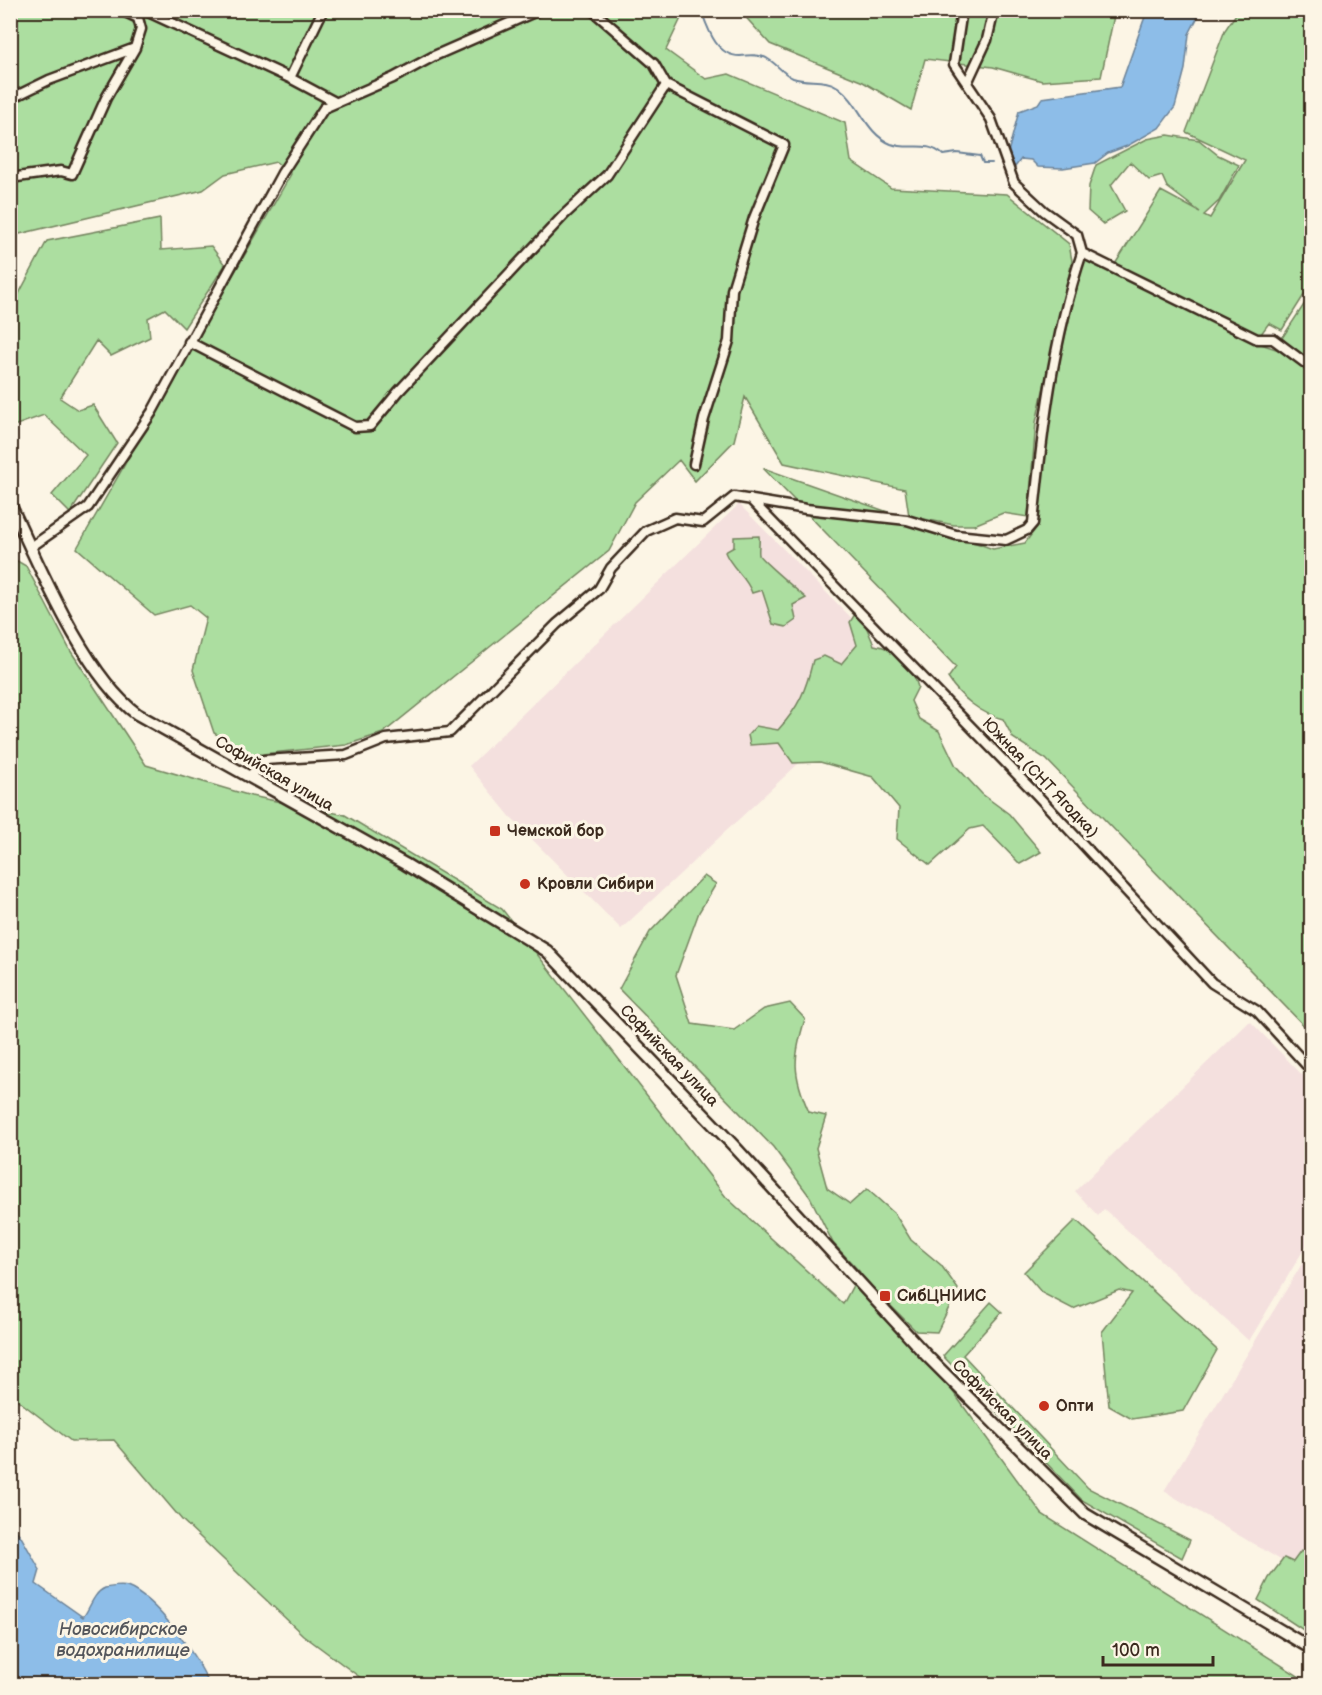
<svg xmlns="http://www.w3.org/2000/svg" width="1322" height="1695" viewBox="0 0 1322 1695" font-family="'Balsamiq Sans',sans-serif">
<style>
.built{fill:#f4e0de}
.green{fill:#acdea0;stroke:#74845f;stroke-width:1.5}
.water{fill:#8dbde8;stroke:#6c8297;stroke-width:1.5}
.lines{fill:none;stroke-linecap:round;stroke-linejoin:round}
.stream{stroke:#6c8297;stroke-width:2}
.minor-casing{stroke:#3b2a1e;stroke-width:13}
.major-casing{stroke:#3b2a1e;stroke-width:15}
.minor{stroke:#fcf5e5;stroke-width:8}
.major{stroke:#fcf5e5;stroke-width:10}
.poi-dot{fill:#c8321e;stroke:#fcf5e5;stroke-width:2}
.labels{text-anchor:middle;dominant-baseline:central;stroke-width:6;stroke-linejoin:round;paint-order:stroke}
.street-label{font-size:16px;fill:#3b2a1e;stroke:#fcf5e5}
.poi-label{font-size:16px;font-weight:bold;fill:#3b2a1e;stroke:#fcf5e5;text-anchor:start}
.water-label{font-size:18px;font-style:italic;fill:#54565b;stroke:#fcf5e5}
</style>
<rect width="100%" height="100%" fill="#fcf5e5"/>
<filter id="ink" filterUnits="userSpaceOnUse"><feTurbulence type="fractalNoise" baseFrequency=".0167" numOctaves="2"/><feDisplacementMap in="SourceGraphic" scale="12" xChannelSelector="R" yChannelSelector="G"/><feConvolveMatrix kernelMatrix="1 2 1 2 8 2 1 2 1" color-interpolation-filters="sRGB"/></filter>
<g filter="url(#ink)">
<!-- built -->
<path class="built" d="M739,504L901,668L621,929L513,820L469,766Z
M1250,1021L1311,1084L1312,1244H1307L1249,1341L1104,1209L1098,1216L1075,1191Z
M1311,1249V1578L1164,1491Z"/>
<!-- green -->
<path class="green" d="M10,11H682L683,14L666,50L706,79L729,74L845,123L851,161L891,188L1007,194L1069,244L1072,261L1036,422L1028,517L1003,513L974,525H954L909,516L905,489L784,463L745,397L734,441L695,481L679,460L635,502L609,551L383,733L346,745L253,755L214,733L193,670L206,618L190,605L154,615L77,548L291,174L276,162L225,174L203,190L11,236Z
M740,11H1115L1101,77L1042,81L993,67L925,59L911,110L863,82L770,44Z
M1238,11H1311V284L1282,330L1269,323L1255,342L1279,350L1311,372V1033L1046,759L1013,738L1003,719C981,714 960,697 948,678L956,667L763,468L993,549L1025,543L1037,527L1045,416L1084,260L1112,269L1161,191L1200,212L1167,187L1162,176L1149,180L1130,162L1111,185L1125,211L1103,224L1088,211L1089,186L1096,165L1147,139L1168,135L1199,140L1218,155L1239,165L1219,201L1204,215L1210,218L1245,160L1186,132L1225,30Z
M160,219L161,250L211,246L225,265L184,328L165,309L148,318L150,337L111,356L96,341L60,398L78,410L93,405L117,443L70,513L52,495L86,455L44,415L11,427V304L13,305L47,241Z
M1311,294V363L1282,338Z
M759,536C760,542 758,549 759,555C760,559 799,592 806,598L793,605L796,620L786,627L773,624L762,590L752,593C747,577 731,568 725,552L734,547V537Z
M10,557L26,566L70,650L146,765L251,796L345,815L502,909L726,1197L843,1304L860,1272L833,1243L810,1197L773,1147L619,989L650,932L704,876L716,884L699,912L676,975L692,1024L734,1030L764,1009L790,1003L805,1019C793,1058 792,1074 809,1112L826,1116L816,1148L827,1188L850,1204L867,1189L895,1214L911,1240L941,1265L958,1289L937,1332L916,1331L889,1304L1042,1514L1311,1684H369L303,1635L182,1520L114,1440L71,1441L11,1395Z
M855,614L863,619L874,645C897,648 912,665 918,687L911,701L919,719L939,731L956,766L982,794L1009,814L1041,852L1020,864L983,826L970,829L930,865L897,839L899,808L873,777L820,762L793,763L779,743L750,745L748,735L756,726L778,730C799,707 806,690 813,660L824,656L841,664L857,645L850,622Z
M1076,1220L1217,1350L1183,1411L1132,1419L1109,1406L1102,1332L1132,1293L1119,1290L1073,1309L1042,1293L1024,1272Z
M991,1302L1002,1312L963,1355L1088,1488L1190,1540L1182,1558L1082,1500L943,1356Z
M1301,1551L1311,1558V1635L1258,1600L1269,1578L1284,1558L1293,1562Z"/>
<!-- water -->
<path class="water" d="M1147,11H1201L1189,34L1185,69L1175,107L1159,128L1127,146L1108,153L1095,163L1063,168L1038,167L1031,160L1021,159L1015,167L1007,156L1019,111L1038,104L1042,98L1120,87Z
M11,1525L20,1535L40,1570L36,1584L83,1617C90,1609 93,1593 105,1588C109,1587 123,1585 127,1587C156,1598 197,1656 209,1684H11Z"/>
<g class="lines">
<!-- stream -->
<path class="stream" d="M701,10C708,29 716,56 740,56C749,55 760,54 768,59C777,64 782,73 793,78C808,83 825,78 838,87C860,103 865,133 891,144C911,151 927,140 943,155L957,153L980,156L983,163H992"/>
<!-- minor casing -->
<g class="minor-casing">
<path id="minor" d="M121,10L138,18L141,29L135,48
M144,10L290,78
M323,10L290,78L335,102
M592,10L654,64L666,85L784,145L754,218L732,290L729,341L704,419L694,464
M962,10L954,64L991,119L1014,183L1044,211L1077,235L1082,253
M967,83L987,40L994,10
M10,99L49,80L135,48L106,98L72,174L61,171L10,178
M189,342L355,427L370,426L399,391L564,215L607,175L666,85
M750,499L1036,794L1212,983L1257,1011L1312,1071
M31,547L88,507L152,412L282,173L324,108L393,78L434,56L539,10
M249,777L264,760L346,755L386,739L450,732L557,624L599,589L611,568L646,531L675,518L703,522L734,497L806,509L907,520L956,535L1006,540L1027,530L1033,523C1042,432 1053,339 1082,253L1257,339H1273L1312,368"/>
</g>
<!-- major casing -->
<g class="major-casing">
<path id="major" d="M10,504C39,565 84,675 137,714L405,864L547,951L733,1145L927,1356L1085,1514L1312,1649"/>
</g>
<!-- minor -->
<use href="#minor" class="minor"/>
<!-- major -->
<use href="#major" class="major"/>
</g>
</g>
<!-- markers -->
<g class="poi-dot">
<rect x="489" y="825" width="12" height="12" rx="3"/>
<circle cx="525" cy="884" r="6"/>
<rect x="879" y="1290" width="12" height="12" rx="3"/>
<circle cx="1044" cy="1406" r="6"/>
</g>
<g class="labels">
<!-- street labels -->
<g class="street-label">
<text transform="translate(274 774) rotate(30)">Софийская улица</text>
<text transform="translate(1040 778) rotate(46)">Южная (СНТ Ягодка)</text>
<text transform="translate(669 1056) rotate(46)">Софийская улица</text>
<text transform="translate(1002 1410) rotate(45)">Софийская улица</text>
</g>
<!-- poi labels -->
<g class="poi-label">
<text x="507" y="831">Чемской бор</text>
<text x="537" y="884">Кровли Сибири</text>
<text x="897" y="1296">СибЦНИИС</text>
<text x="1056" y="1406">Опти</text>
</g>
<!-- water labels -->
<g class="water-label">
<text x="123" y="1629">Новосибирское<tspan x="123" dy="21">водохранилище</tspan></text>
</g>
</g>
<!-- margin -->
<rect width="1322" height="1695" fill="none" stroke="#fcf5e5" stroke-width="36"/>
<rect x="18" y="18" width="1286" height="1659" fill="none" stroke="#3b2a1e" stroke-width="2" filter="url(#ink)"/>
<!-- scale -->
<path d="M1103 1656v9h110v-9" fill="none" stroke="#3b2a1e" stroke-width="3"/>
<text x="1112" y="1656" font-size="18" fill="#3b2a1e" stroke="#fcf5e5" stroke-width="4.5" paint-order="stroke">100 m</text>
</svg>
